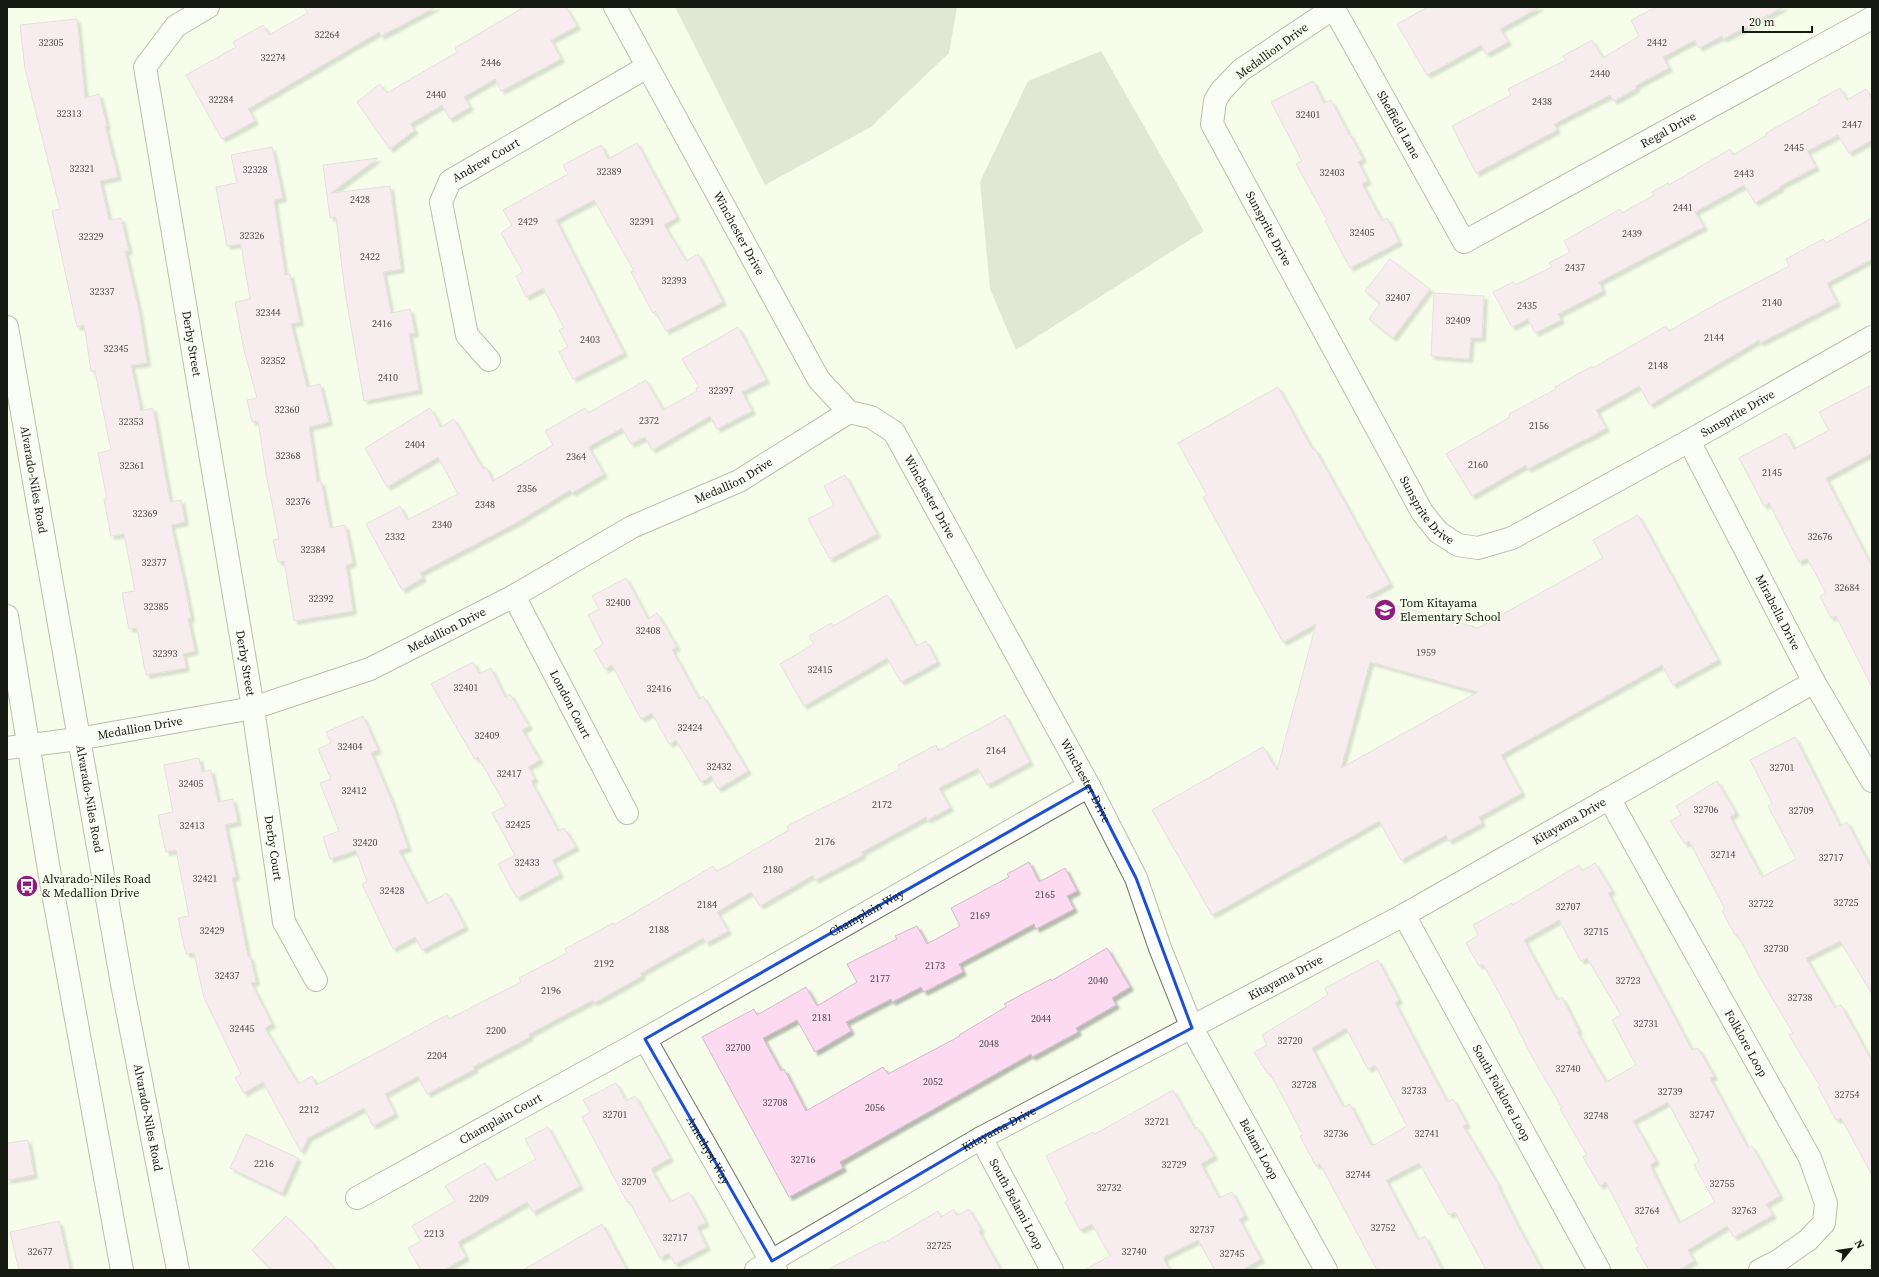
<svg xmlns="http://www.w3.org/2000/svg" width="1879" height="1277" viewBox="0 0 1879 1277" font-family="'Source Serif 4',serif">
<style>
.green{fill:#c5cfb7}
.building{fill:#fbdaf2;stroke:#d2bbcc;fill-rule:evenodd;filter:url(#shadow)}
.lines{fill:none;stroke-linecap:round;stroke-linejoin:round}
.minor-casing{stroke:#6e7661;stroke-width:24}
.tertiary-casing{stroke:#6e7661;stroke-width:24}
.secondary-casing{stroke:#6e7661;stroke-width:24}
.minor{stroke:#fff;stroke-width:22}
.tertiary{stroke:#fff;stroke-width:22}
.secondary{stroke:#fff;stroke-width:22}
.marked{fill:none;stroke:#1d4ed8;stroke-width:3;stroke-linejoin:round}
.labels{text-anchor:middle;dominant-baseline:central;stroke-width:4;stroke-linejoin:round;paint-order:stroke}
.number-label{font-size:10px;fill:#4f4a49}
.street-label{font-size:12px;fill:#161a11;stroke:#f6feeb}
.poi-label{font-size:12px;fill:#161a11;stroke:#f6feeb;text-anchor:start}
</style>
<defs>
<filter id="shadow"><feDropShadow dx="3.5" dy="3.5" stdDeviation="1" flood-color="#0004"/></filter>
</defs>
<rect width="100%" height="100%" fill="#f6feeb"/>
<!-- green -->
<path class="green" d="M675,7H957L949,53L871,127L765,185Z
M1101,51L1204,231L1016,350L990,289L980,182L1028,81Z"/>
<!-- building -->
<path class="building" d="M304,7H436L381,36L379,32L248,109L255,121L222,139L186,75L236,47L233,42L263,25L269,35L308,13Z
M524,7H566L577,26L551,40L561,59L501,91L495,79L464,97L470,107L450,119L442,105L410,124L415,130L390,149L357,102L380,84L387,93L457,52L455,48Z
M1428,7H1540L1500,29L1508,42L1486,54L1481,45L1427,75L1397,24Z
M1656,7H1784L1723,39L1722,36L1699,48L1695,40L1663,57L1669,68L1635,86L1637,88L1614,101L1610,95L1554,124L1557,130L1476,173L1452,126L1511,95L1508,89L1566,60L1563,56L1592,40L1603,58L1639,36L1631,20Z
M77,19L85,98L99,94L107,126H105L118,177L100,181L109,220L121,218L129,251H125L139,311L147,363L131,365L141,411L153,408L170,502L181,500L185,522L171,525L184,582L191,618L188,619L195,651L183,654L186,668L146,675L137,628L129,629L122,593L135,591L124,534L111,536L104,499H107L98,453L111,450L95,371H91L84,325L77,327L52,211L60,209L25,69L20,25Z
M1313,81L1324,103L1331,100L1349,135L1350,134L1363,159L1358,162L1368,181L1362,184L1382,221L1387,218L1399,242L1350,268L1325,221L1327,220L1296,164L1302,161L1271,102Z
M1840,88L1847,100L1866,89L1872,99V140L1849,153L1838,135L1807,151L1816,167L1780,186V188L1755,203L1744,185L1695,212L1704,227L1599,282L1603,291L1558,314L1561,320L1535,333L1528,319L1512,327L1493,292L1513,282L1515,285L1552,267L1549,263L1570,252L1564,241L1620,209L1622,213L1654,195L1652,192L1668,183L1669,185L1730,149L1733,155L1767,135L1766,133L1820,103L1818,100Z
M637,143L677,217L664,225L686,261L698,254L723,302L666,331L655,311L653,313L631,272L634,271L594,200L556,220L624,353L573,379L559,352L568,347L559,330L564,328L543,288L526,297L516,276L523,272L501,233L512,225L503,210L568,174L563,165L601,145L608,159Z
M272,147L283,198L274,200L285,275L290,274L300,322L291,324L307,387L320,384L329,422L309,427L317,482L321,481L330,528L345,525L353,563L346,565L353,611L294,621L284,561L278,562L273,540L279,539L266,473L258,421L252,422L247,400L257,398L244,350L235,302L250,299L241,244L227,246L216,187L237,183L231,155Z
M378,158L331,193L390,186L401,269L383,272L391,313L410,309L415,333L409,334L419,390L364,401L345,292L336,217L330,218L323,165Z
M1872,218V259L1827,283L1837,303L1760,343L1759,340L1650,405L1639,386L1596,410L1606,428L1585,440V439L1528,469L1526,465L1472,496L1446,454L1510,417L1509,414L1556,389L1555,387L1592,366L1593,368L1666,326L1669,331L1716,304L1789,266L1786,259L1823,239L1826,243Z
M1390,259L1430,289L1393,338L1369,319L1380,303L1365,291Z
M1434,293L1484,296L1482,338H1471L1469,359L1431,356Z
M738,327L766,380L742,392L752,411L717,429L710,416L652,450L645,437L631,444L622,428L588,447L604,474L572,493L570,490L516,523L420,573L423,578L402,590L366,524L400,506L407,520L458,494L438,457L387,487L365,448L430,408L441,427L454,419L483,469L486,467L493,481L553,445L545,431L585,408L588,413L646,380L663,410L697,391L696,388L699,387L682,359Z
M1872,385V453L1826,478L1872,567V687L1836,616L1831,618L1820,596L1826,593L1807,558L1799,562L1769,503L1764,506L1739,458L1786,433L1794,449L1829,430L1819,412Z
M1278,387L1313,450L1315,449L1390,584L1366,597L1478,628L1603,558L1593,540L1638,515L1718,660L1673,685L1662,665L1501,755L1522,793L1479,817L1482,823L1449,841L1446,835L1401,860L1379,821L1212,915L1152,810L1263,747L1277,770L1316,624L1283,642L1203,497L1207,495L1178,443ZM1370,662L1478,692L1341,768Z
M845,475L877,534L830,559L808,519L834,505L824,486Z
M626,578L648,619L657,613L677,647L672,650L699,699L703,696L748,771L718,789L711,776L701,782L676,740L669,744L652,713L641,719L612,665L605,669L594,650L603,644L588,615L599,609L592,596Z
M887,595L916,646L926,641L937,662L901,682L887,658L804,706L780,664L814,644L809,636L831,623L833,626Z
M473,662L479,674L491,668L505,697L510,694L529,726L522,730L540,760L528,767L535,779L531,781L558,831L564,828L576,847L552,860L560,874L517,898L498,864L515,855L492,813L506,806L478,757L475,759L431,684Z
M1005,715L1030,762L987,785L978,768L939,788L950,808L927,820L926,817L862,852L863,855L815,880L813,875L760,906L751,892L717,912L728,931L706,943L703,938L641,973L642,976L594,1003L593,1000L529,1034L530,1037L473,1067L475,1069L427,1094L418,1076L385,1094L395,1114L373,1126L364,1108L308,1138L301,1152L263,1082L244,1093L235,1078L241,1074L204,998L194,953L186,954L178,918L189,916L176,850L166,852L158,815L173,812L164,765L199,758L202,772L211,770L218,802L233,799L238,822L225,825L236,877L232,878L248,957L250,956L256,982L251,983L272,1024L265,1028L298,1084L312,1076L316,1085L447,1015L449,1019L521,982L519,978L567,953L565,949L613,923L614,925L713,866L716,872L789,830L787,826L900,769L898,765L936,745L938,751Z
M363,716L378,750L371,753L391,799L408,848L399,851L427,904L447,893L465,927L422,950L415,937L393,949L362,884L367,882L356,850L330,859L323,837L339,831L320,783L331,779L318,749L331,743L326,732Z
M1795,737L1840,826L1847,822L1872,870V994L1840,941L1806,958L1835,1008L1841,1005L1872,1062V1175L1841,1118L1836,1120L1818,1087L1820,1086L1789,1035L1793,1033L1762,981L1737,934L1735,935L1722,911L1725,909L1689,841L1685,844L1670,821L1681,815L1676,806L1717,781L1736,813L1730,817L1762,877L1796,859L1768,806L1772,803L1750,760Z
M1029,862L1039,882L1065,868L1077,891L1067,896L1074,909L1036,929L1034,924L959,964L963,972L924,992L921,987L892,1002L891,999L846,1022L851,1031L815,1052L797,1020L763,1038L781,1071L784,1069L806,1111L883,1067L888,1074L960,1036L959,1035L1006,1007L1004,1004L1051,979V981L1107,948L1130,987L1112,998L1116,1005L1076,1028L1078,1032L1032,1057L1031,1054L840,1162L843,1168L789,1197L702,1037L754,1009L757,1015L806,987L817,1006L857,982L847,964L897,939L895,936L917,926L927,944L960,926L951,908L1009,877L1007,874Z
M1595,863L1612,891L1608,893L1692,1050L1698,1048L1714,1076L1710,1078L1748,1148L1752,1146L1780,1196L1766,1204L1773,1215L1734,1237L1727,1226L1688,1250L1694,1261L1679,1270H1649L1636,1248L1639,1247L1606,1182L1600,1186L1583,1157L1587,1155L1560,1109L1562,1108L1531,1055L1510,1013L1483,964L1479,966L1466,943L1478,935L1473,925L1512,903V905L1579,865L1582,871ZM1559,920L1581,961L1587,958L1621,1015L1612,1020L1636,1065L1606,1082L1577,1032L1579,1031L1562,997L1557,1000L1524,940ZM1668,1102L1699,1161L1694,1165L1715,1202L1679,1223L1650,1165L1656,1161L1633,1121Z
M1378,960L1399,1000L1395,1003L1416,1043L1447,1102L1453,1099L1467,1124L1463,1126L1499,1186H1498L1520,1230L1542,1270H1486L1455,1212L1449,1215L1419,1163L1386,1180L1418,1240L1425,1236L1442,1270H1377L1320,1164L1316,1166L1300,1136L1303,1135L1270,1073L1268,1074L1254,1052L1267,1045L1262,1035L1328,995L1325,988ZM1346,1028L1368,1069L1375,1065L1407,1126L1374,1145L1373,1144L1371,1145L1350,1104L1343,1107L1312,1048Z
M616,1083L626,1101L635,1096L670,1158L651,1169L670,1202L689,1192L706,1223L697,1227L707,1247L675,1264L669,1253L660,1258L629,1201L627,1202L582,1117L590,1112L583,1100Z
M1173,1090L1195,1129L1197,1127L1214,1156L1201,1164L1219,1198L1232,1192L1245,1216L1239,1219L1261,1259L1242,1270H1215L1198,1240L1164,1257L1165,1259L1164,1260L1170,1270H1084L1110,1256L1092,1224L1080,1230L1065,1202L1068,1200L1046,1156L1093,1132L1095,1134Z
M548,1127L580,1186L533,1212L527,1202L458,1242L466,1257L444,1270H421L408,1248L421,1241L412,1226L455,1201L445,1186L485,1163L496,1181L536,1159L525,1139Z
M246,1134L298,1158L282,1193L230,1168Z
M28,1140L34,1175L7,1180V1143Z
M954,1209L957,1216L969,1209L981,1230L979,1232L1001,1270H827L883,1241L884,1243L938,1211L941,1217Z
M286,1216L315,1245L314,1246L336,1270H272L252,1250Z
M59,1221L70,1270H19L10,1232Z
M602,1224L627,1270H523Z"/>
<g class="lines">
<!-- minor casing -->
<g class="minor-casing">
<g id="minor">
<path id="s1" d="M208,7L176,26L145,67L253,708L284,922L316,980"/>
<path id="s2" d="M615,7L819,380L849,412L871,417L894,432L1089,786L1136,878L1160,948L1192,1028L1326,1270"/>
<path id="s3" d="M1333,7L1464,242L1872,18"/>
<path id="s4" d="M1335,7L1241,70L1221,91L1215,101L1212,124L1422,512L1438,532L1458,545L1478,548L1512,538L1689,441L1872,337"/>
<path id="s5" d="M489,360L467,335L441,202L450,181L647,67"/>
<path id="s6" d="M1689,441L1814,682L1872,781"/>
<path id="s7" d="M514,596L627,813"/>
<path id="s8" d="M78,739L253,708L370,669L514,596L632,527L739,481L849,412"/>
<path id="s9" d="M1609,798L1810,1158L1826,1203L1824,1223L1808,1240L1778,1261L1760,1270"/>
<path id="s10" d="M1404,915L1599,1270"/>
<path id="s11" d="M645,1039L776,1270"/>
<path id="s12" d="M981,1138L1052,1270"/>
<path id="s13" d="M357,1198L645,1039L1089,786"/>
<path id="s14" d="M756,1270L981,1138L1404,915L1814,682"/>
</g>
</g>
<!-- tertiary casing -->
<g class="tertiary-casing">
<path id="tertiary" d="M7,748L78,739"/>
</g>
<!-- secondary casing -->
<g class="secondary-casing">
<g id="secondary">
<path id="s15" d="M7,327L122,984L178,1270"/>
<path d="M7,616L51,882L122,1270"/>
</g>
</g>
<!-- minor -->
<use href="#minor" class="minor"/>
<!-- tertiary -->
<use href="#tertiary" class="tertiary"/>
<!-- secondary -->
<use href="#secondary" class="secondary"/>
</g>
<!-- marked area -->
<path d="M0 0H1879V1277H0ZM1089,786L1136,878L1192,1028L981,1138L772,1261L645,1039Z" fill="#f6feeb" fill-opacity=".55" fill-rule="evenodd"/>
<path class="marked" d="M1089,786L1136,878L1192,1028L981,1138L772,1261L645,1039Z"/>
<!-- icons -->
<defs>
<g id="school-disc" transform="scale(1.15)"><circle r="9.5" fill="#8f1d7e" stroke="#f6feeb"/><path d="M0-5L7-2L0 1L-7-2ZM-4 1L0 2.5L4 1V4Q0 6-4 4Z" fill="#fff"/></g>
<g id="bus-disc" transform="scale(1.15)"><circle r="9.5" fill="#8f1d7e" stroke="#f6feeb"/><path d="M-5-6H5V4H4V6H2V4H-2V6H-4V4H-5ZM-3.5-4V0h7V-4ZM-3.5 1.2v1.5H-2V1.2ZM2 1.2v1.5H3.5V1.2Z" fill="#fff"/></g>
</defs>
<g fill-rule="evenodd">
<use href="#school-disc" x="1385" y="610"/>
<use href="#bus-disc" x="27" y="886"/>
</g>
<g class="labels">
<!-- number labels -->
<g class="number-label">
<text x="327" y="34">32264</text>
<text x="51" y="42">32305</text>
<text x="1657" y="42">2442</text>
<text x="273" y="57">32274</text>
<text x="491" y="62">2446</text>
<text x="1600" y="73">2440</text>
<text x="436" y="94">2440</text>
<text x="221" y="99">32284</text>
<text x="1542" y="101">2438</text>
<text x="69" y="113">32313</text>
<text x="1308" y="114">32401</text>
<text x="1852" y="124">2447</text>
<text x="1794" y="147">2445</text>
<text x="82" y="168">32321</text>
<text x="255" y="169">32328</text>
<text x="609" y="171">32389</text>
<text x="1332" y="172">32403</text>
<text x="1744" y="173">2443</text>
<text x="360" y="199">2428</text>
<text x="1683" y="207">2441</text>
<text x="528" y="221">2429</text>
<text x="642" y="221">32391</text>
<text x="1362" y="232">32405</text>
<text x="1632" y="233">2439</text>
<text x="252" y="235">32326</text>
<text x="91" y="236">32329</text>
<text x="370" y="256">2422</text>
<text x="1575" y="267">2437</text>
<text x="674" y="280">32393</text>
<text x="102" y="291">32337</text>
<text x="1398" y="297">32407</text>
<text x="1772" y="302">2140</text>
<text x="1527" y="305">2435</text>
<text x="268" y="312">32344</text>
<text x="1458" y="320">32409</text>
<text x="382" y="323">2416</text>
<text x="1714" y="337">2144</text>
<text x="590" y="339">2403</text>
<text x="116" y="348">32345</text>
<text x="273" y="360">32352</text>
<text x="1658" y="365">2148</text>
<text x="388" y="377">2410</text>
<text x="721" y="390">32397</text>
<text x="287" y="409">32360</text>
<text x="649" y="420">2372</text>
<text x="131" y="421">32353</text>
<text x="1539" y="425">2156</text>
<text x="415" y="444">2404</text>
<text x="288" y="455">32368</text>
<text x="576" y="456">2364</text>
<text x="1478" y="464">2160</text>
<text x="132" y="465">32361</text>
<text x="1772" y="472">2145</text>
<text x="527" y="488">2356</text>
<text x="298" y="501">32376</text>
<text x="485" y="504">2348</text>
<text x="145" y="513">32369</text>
<text x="442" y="524">2340</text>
<text x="395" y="536">2332</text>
<text x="1820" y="536">32676</text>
<text x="313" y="549">32384</text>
<text x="154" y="562">32377</text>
<text x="1847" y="587">32684</text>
<text x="321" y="598">32392</text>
<text x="618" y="602">32400</text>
<text x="156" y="606">32385</text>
<text x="648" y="630">32408</text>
<text x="1426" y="652">1959</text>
<text x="165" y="653">32393</text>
<text x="820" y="669">32415</text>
<text x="466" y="687">32401</text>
<text x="659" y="688">32416</text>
<text x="690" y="727">32424</text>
<text x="487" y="735">32409</text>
<text x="350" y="746">32404</text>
<text x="996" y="750">2164</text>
<text x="719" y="766">32432</text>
<text x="1782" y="767">32701</text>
<text x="509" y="773">32417</text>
<text x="191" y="783">32405</text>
<text x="354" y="790">32412</text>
<text x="882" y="804">2172</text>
<text x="1706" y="809">32706</text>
<text x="1801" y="810">32709</text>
<text x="518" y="824">32425</text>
<text x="192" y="825">32413</text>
<text x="825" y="841">2176</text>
<text x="365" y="842">32420</text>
<text x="1723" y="854">32714</text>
<text x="1831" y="857">32717</text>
<text x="527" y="862">32433</text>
<text x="773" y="869">2180</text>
<text x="205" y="878">32421</text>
<text x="392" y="890">32428</text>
<text x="1045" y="894">2165</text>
<text x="1846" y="902">32725</text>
<text x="1761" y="903">32722</text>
<text x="707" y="904">2184</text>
<text x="1568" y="906">32707</text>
<text x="980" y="915">2169</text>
<text x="659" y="929">2188</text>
<text x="212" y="930">32429</text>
<text x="1596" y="931">32715</text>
<text x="1776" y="948">32730</text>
<text x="604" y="963">2192</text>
<text x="935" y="965">2173</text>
<text x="227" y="975">32437</text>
<text x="880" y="978">2177</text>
<text x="1098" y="980">2040</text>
<text x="1628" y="980">32723</text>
<text x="551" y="990">2196</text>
<text x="1800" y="997">32738</text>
<text x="822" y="1017">2181</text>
<text x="1041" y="1018">2044</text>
<text x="1646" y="1023">32731</text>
<text x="242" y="1028">32445</text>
<text x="496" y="1030">2200</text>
<text x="1290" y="1040">32720</text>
<text x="989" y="1043">2048</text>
<text x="738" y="1047">32700</text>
<text x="437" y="1055">2204</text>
<text x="1568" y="1068">32740</text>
<text x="933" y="1081">2052</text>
<text x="1304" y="1084">32728</text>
<text x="1414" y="1090">32733</text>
<text x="1670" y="1091">32739</text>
<text x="1847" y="1094">32754</text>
<text x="775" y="1102">32708</text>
<text x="875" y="1107">2056</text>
<text x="309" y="1109">2212</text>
<text x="615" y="1114">32701</text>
<text x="1702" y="1114">32747</text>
<text x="1596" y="1115">32748</text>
<text x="1157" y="1121">32721</text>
<text x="1336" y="1133">32736</text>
<text x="1427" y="1133">32741</text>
<text x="803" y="1159">32716</text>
<text x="264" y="1163">2216</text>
<text x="1174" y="1164">32729</text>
<text x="1358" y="1174">32744</text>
<text x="634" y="1181">32709</text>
<text x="1722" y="1183">32755</text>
<text x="1109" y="1187">32732</text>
<text x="479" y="1198">2209</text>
<text x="1647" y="1210">32764</text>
<text x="1744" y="1210">32763</text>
<text x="1383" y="1227">32752</text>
<text x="1202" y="1229">32737</text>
<text x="434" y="1233">2213</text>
<text x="675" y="1237">32717</text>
<text x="939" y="1245">32725</text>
<text x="40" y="1251">32677</text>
<text x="1134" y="1251">32740</text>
<text x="1232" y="1253">32745</text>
</g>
<!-- street labels -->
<g class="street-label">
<text transform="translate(1272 51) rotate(-36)">Medallion Drive</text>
<text stroke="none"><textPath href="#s3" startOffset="135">Sheffield Lane</textPath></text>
<text stroke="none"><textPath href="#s3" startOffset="502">Regal Drive</textPath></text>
<text stroke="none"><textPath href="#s5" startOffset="233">Andrew Court</textPath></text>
<text stroke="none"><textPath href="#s4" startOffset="296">Sunsprite Drive</textPath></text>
<text stroke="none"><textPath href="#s2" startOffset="258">Winchester Drive</textPath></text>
<text stroke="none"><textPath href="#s1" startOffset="369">Derby Street</textPath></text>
<text stroke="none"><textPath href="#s4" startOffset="981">Sunsprite Drive</textPath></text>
<text stroke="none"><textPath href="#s15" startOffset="155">Alvarado-Niles Road</textPath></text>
<text stroke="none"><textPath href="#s8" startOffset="711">Medallion Drive</textPath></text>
<text stroke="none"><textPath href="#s2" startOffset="593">Winchester Drive</textPath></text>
<text stroke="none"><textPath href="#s4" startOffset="620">Sunsprite Drive</textPath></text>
<text stroke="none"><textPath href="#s6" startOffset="193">Mirabella Drive</textPath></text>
<text stroke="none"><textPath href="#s8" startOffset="387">Medallion Drive</textPath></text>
<text stroke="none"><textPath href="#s1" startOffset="693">Derby Street</textPath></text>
<text stroke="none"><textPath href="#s7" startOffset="122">London Court</textPath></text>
<text stroke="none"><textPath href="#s8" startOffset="63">Medallion Drive</textPath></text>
<text stroke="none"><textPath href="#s2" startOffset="917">Winchester Drive</textPath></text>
<text stroke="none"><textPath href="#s15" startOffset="479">Alvarado-Niles Road</textPath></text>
<text stroke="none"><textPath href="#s14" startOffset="929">Kitayama Drive</textPath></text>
<text stroke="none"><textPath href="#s1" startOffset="880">Derby Court</textPath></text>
<text stroke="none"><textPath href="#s13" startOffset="584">Champlain Way</textPath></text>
<text stroke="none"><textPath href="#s14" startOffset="605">Kitayama Drive</textPath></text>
<text stroke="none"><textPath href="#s9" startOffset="281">Folklore Loop</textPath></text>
<text stroke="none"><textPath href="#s10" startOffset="203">South Folklore Loop</textPath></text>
<text stroke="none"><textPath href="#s15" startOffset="803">Alvarado-Niles Road</textPath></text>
<text stroke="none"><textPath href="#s13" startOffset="164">Champlain Court</textPath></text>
<text stroke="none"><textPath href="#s14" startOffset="281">Kitayama Drive</textPath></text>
<text stroke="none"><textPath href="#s2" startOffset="1325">Belami Loop</textPath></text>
<text stroke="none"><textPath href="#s11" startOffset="128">Amethyst Way</textPath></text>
<text stroke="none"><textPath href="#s12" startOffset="75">South Belami Loop</textPath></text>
</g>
<!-- poi labels -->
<g class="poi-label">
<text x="1400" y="603">Tom Kitayama<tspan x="1400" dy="14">Elementary School</tspan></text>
<text x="42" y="879">Alvarado-Niles Road<tspan x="42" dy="14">&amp; Medallion Drive</tspan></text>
</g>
</g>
<!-- border -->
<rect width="1879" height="1277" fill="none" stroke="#161a11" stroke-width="16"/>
<!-- north arrow -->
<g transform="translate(1851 1249) rotate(61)" stroke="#f6feeb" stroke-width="3" paint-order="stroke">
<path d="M0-3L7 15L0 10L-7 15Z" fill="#161a11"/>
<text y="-6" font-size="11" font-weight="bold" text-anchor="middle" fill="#161a11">N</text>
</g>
<!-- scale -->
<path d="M1743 26v6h69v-6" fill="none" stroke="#161a11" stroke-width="2"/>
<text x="1749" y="26" font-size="12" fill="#161a11" stroke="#f6feeb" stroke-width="3" paint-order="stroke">20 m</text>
</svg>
